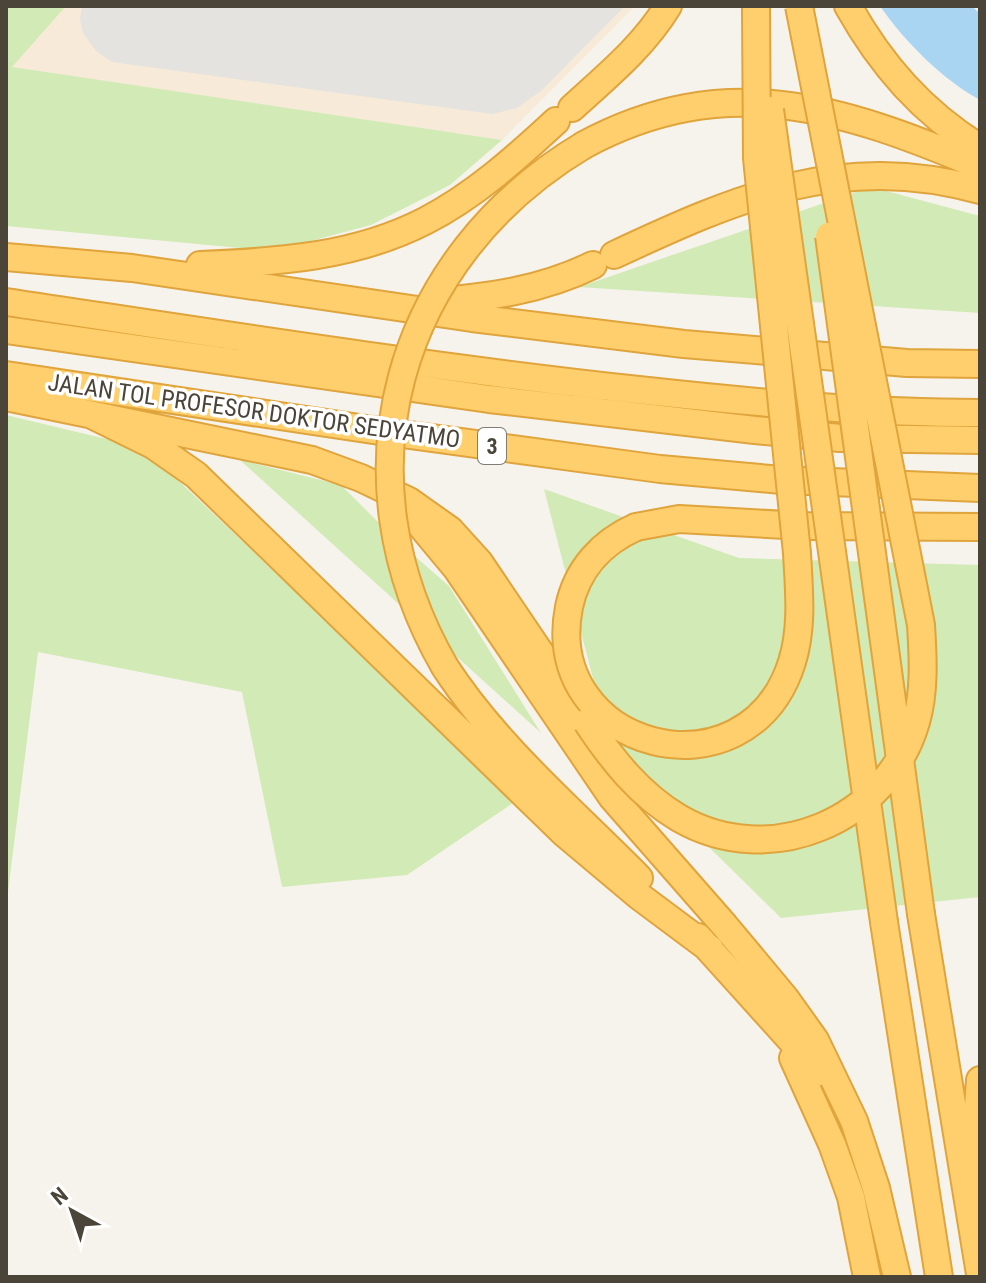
<svg xmlns="http://www.w3.org/2000/svg" width="986" height="1283" viewBox="0 0 986 1283" font-family="'Roboto Condensed',sans-serif">
<style>
.commercial{fill:#f7ead8}
.green{fill:#d2eab5}
.parking{fill:#e5e3e0}
.water{fill:#a9d4f2}
.lines{fill:none;stroke-linecap:round;stroke-linejoin:round}
.highway-casing{stroke:#e0a43c;stroke-width:30}
.highway{stroke:#ffcf6e;stroke-width:26}
.highway-bridge-casing{stroke:#e0a43c;stroke-width:30;stroke-linecap:butt}
.highway-bridge{stroke:#ffcf6e;stroke-width:26}
.labels{text-anchor:middle;dominant-baseline:central;stroke-width:7;stroke-linejoin:round;paint-order:stroke}
.shield{fill:#fff;stroke:#817c74;stroke-width:2}
.shield-label{font-size:22px;font-weight:bold;fill:#4b4439}
.street-label{font-size:24px;fill:#4b4439;stroke:#fff}
</style>
<rect width="100%" height="100%" fill="#f6f3ec"/>
<!-- commercial -->
<path class="commercial" d="M66,6H635L502,140L11,67Z"/>
<!-- green -->
<path class="green" d="M6,6H66L12,67L502,140L450,185L371,225L273,251L6,226Z
M871,187L980,216V313L579,287Z
M6,415L144,448L516,801L407,875L282,887L242,692L38,652L6,908Z
M240,460L341,485L394,538L449,586L541,733Z
M544,489L739,558L980,565V897L781,918L612,752Z"/>
<!-- parking -->
<path class="parking" d="M82,6H625L541,91L517,108L492,114L112,62L96,51L83,33L80,19Z"/>
<!-- water -->
<path class="water" d="M880,6H972L980,14V100C943,80 904,41 880,6Z"/>
<g class="lines">
<!-- highway casing -->
<g class="highway-casing">
<path id="highway" d="M848,6C881,65 922,112 980,148
M572,108C607,76 643,47 668,6
M584,145C725,69 843,108 980,166
M614,255C738,197 841,152 980,190
M6,257L132,268L472,318L684,344L907,363L980,364
M200,265C277,262 355,257 425,221C474,196 516,158 556,121
M6,302C220,334 433,368 648,391C758,403 869,413 980,413
M433,302C490,297 542,290 593,265
M6,330L489,399L755,430L840,438L980,440
M6,375L373,430L660,469L782,480L980,488
M6,397L312,460L361,478L409,501L450,530L479,562L587,722
M92,415L153,445L196,475L564,833L639,896L710,949
M383,488L417,521L457,569L612,797L725,926L785,998L815,1040L854,1121L876,1188L897,1277
M636,527L679,519L804,526L980,527
M445,667C497,747 572,810 639,878
M921,914L980,1274
M884,922L939,1277
M698,937L800,1050L814,1074
M793,1058L832,1144L851,1197L867,1277
M980,1080L978,1108L980,1169"/>
</g>
<!-- highway -->
<use href="#highway" class="highway"/>
<!-- highway-bridge casing -->
<g class="highway-bridge-casing">
<path id="highway-bridge" d="M770,110L884,922
M829,236L921,914
M636,527C602,542 577,569 569,607C541,749 747,804 792,662C803,627 799,590 797,553L757,158L756,8
M445,667C334,475 395,258 584,145
M587,722C612,760 640,795 679,818C770,871 887,821 916,722C925,691 923,657 921,625L799,6"/>
</g>
<!-- highway-bridge -->
<use href="#highway-bridge" class="highway-bridge"/>
</g>
<g class="labels">
<!-- shield labels -->
<rect class="shield" x="478" y="428" width="28" height="36" rx="6"/>
<g class="shield-label">
<text x="492" y="446">3</text>
</g>
<!-- street labels -->
<g class="street-label">
<text transform="translate(254 411) rotate(8)">JALAN TOL PROFESOR DOKTOR SEDYATMO</text>
</g>
</g>
<!-- border -->
<rect width="986" height="1283" fill="none" stroke="#4b4439" stroke-width="16"/>
<!-- north arrow -->
<g transform="translate(72 1211) rotate(320)" stroke="#ffffff" stroke-width="6" paint-order="stroke">
<path d="M0-6L14 30L0 20L-14 30Z" fill="#4b4439"/>
<text y="-12" font-size="22" font-weight="bold" text-anchor="middle" fill="#4b4439">N</text>
</g>
</svg>
